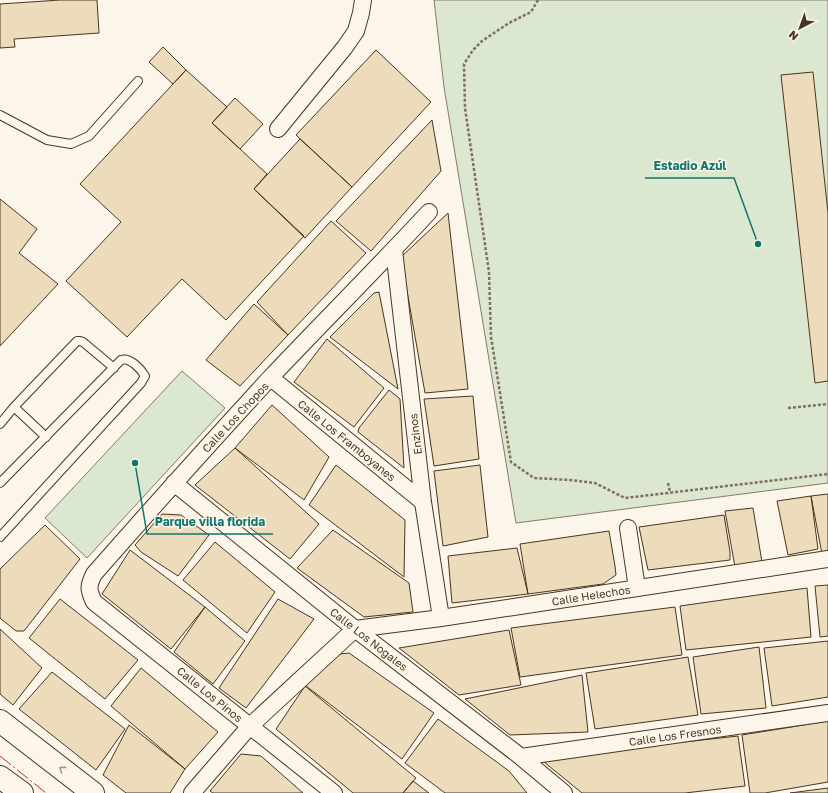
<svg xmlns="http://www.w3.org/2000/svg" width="828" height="793" viewBox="0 0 828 793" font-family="'Golos Text',sans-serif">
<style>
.green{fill:#dce7d0;stroke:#887966}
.building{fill:#ecdcbc;stroke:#4a3520}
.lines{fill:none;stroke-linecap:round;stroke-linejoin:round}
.lane-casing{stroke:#4a3520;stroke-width:10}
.street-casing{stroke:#4a3520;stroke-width:18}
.secondary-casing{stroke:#4a3520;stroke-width:24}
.path{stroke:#7f6f5c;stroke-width:2.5;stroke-dasharray:3 2;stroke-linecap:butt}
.lane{stroke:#fbf6e9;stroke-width:8}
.street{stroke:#fbf6e9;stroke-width:16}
.secondary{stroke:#fbf6e9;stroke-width:22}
.power{stroke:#c62828;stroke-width:1;stroke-dasharray:14 3 2 3;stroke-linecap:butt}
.oneway{stroke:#a29684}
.labels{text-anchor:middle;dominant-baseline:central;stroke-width:3;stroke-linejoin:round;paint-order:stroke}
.street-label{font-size:11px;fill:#4a3520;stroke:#fbf6e9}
.leader{fill:none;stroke:#0f766e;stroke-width:1.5}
.callout-dot{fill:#0f766e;stroke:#fbf6e9;stroke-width:1.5}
.callout-label{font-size:12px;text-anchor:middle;font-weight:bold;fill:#0f766e;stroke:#fbf6e9;stroke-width:3;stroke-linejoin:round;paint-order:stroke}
</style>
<rect width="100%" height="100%" fill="#fbf6e9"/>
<!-- green -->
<path class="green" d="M434,0H828V483L516,523L444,87Z
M182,371L225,408L87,558L45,518Z"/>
<!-- building -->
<path class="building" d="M60,0H97L99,33L14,39L15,47L0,48V4Z
M163,47L186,70L173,84L149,62Z
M376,50L431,102L352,187L296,135Z
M186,70L227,107L212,123L267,174L254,189L304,236L226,320L182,279L127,337L66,281L121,222L80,184Z
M813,72L828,213V381L815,383L781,75Z
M235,98L263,124L240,149L212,123Z
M432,120L441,171L371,251L336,221Z
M300,139L352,187L305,238L254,189Z
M0,199L37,229L19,253L58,284L0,346Z
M448,213L468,389L425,393L401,257Z
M331,221L366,253L288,335L257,302Z
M379,292L398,389L330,337L374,293Z
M254,304L288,335L240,386L206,360Z
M327,339L384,388L354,427L294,382Z
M389,390L400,399L404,468L358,432L359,428Z
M473,396L479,459L434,466L424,399Z
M272,405L329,457L304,500L235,448Z
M235,448L319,524L290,559L195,485Z
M336,465L405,520L404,577L309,505Z
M480,465L488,537L443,546L434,471Z
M828,494V553L822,554L811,496Z
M811,496L818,549L788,555L777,501Z
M753,508L762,562L735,567L725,511Z
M162,514L181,515L209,535L178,576L141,552L135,545Z
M724,515L730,552V560L648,570L639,527Z
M45,525L80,559L24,631H16L0,618V569Z
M333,530L409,583L413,612L364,617L297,568Z
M609,531L615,566L616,575L603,584L528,594L520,544Z
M215,542L275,592L247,633L183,580Z
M517,548L528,594L452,603L448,556Z
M130,550L205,607L171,649L102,594Z
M828,585V636L820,637L815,586Z
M807,588L811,637L686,650L680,606Z
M60,599L138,660L105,699L29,638Z
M278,599L314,619L246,708L219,688Z
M205,607L245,641L213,684L174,652Z
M675,607L682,655L520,677L511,628Z
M0,629L42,668L13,705L0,694Z
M509,630L521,685L459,695L399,648Z
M828,641V697L772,706L764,648Z
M759,647L766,708L701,714L693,657Z
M349,653L434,713L402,759L302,683L331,655Z
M688,657L698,715L595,729L586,673Z
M141,668L218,732L185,769L111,706Z
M52,672L125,729L96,770L19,709Z
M582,675L588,732L510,735L465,699Z
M305,686L416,778L403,793H353L276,729Z
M438,719L509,771L527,793H445L405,763Z
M828,721V782L765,793H750L742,735Z
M129,725L185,769L170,793H126L103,775Z
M738,736L745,786L685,793H582L544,762L550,757Z
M241,754L261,756L303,793H213L210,791Z
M413,781L429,793H403Z
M828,788V793H790Z"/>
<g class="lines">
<!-- lane casing -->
<g class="lane-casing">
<path id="lane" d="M0,115L47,140L71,144L89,136L138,81
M14,407L46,437
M0,424L14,407L77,341H80L83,342L114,368
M0,483L121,360C130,357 141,369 145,376L141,383L0,537"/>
</g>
<!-- street casing -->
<g class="street-casing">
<path id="street" d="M278,129L345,47L356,31L361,13L363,0
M394,250L423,502L441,618
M271,378L423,502
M174,483L355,629L521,757L564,793
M628,528L637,588
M521,757L828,713
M192,793L250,726L355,629L441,618L828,559
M334,793L94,602C88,589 88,586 94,574C152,508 211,442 270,378C323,322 377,268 429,212"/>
</g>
<!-- secondary casing -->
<g class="secondary-casing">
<path id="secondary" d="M0,721L93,793
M0,777L22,793"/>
</g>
<!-- path -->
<path class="path" d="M538,0L531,12L509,23L482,41L473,50L464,64L465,108L489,272L491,337L511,462L534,478L570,480L595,483L625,498L828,474
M788,408L828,404
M668,483L670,492"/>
<!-- lane -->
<use href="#lane" class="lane"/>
<!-- street -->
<use href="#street" class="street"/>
<!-- secondary -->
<use href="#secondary" class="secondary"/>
<!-- power -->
<path class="power" d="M0,756L46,793"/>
</g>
<!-- one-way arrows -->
<defs><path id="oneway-chevron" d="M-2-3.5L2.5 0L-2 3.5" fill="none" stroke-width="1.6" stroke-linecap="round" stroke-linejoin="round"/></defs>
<use class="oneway" href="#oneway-chevron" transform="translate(62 769) rotate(-143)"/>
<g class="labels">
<!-- street labels -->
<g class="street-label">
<text transform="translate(235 417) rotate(-47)">Calle Los Chopos</text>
<text transform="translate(415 434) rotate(-97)">Enzinos</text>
<text transform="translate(347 440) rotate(39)">Calle Los Framboyanes</text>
<text transform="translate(591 595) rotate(-9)">Calle Helechos</text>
<text transform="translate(369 639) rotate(38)">Calle Los Nogales</text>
<text transform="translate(210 694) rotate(39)">Calle Los Pinos</text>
<text transform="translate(675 735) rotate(-8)">Calle Los Fresnos</text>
</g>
</g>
<!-- callouts -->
<path class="leader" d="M758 244L734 178H645M135 463L147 534H273"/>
<g class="callout-dot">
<circle cx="758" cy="244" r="4"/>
<circle cx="135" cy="463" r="4"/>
</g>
<g class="callout-label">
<text x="690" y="170">Estadio Azúl</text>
<text x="210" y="526">Parque villa florida</text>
</g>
<!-- north arrow -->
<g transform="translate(800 28) rotate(221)" stroke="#fbf6e9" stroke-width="3" paint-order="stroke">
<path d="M0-3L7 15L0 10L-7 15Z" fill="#4a3520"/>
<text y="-6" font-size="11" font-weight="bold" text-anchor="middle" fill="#4a3520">N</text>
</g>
</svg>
